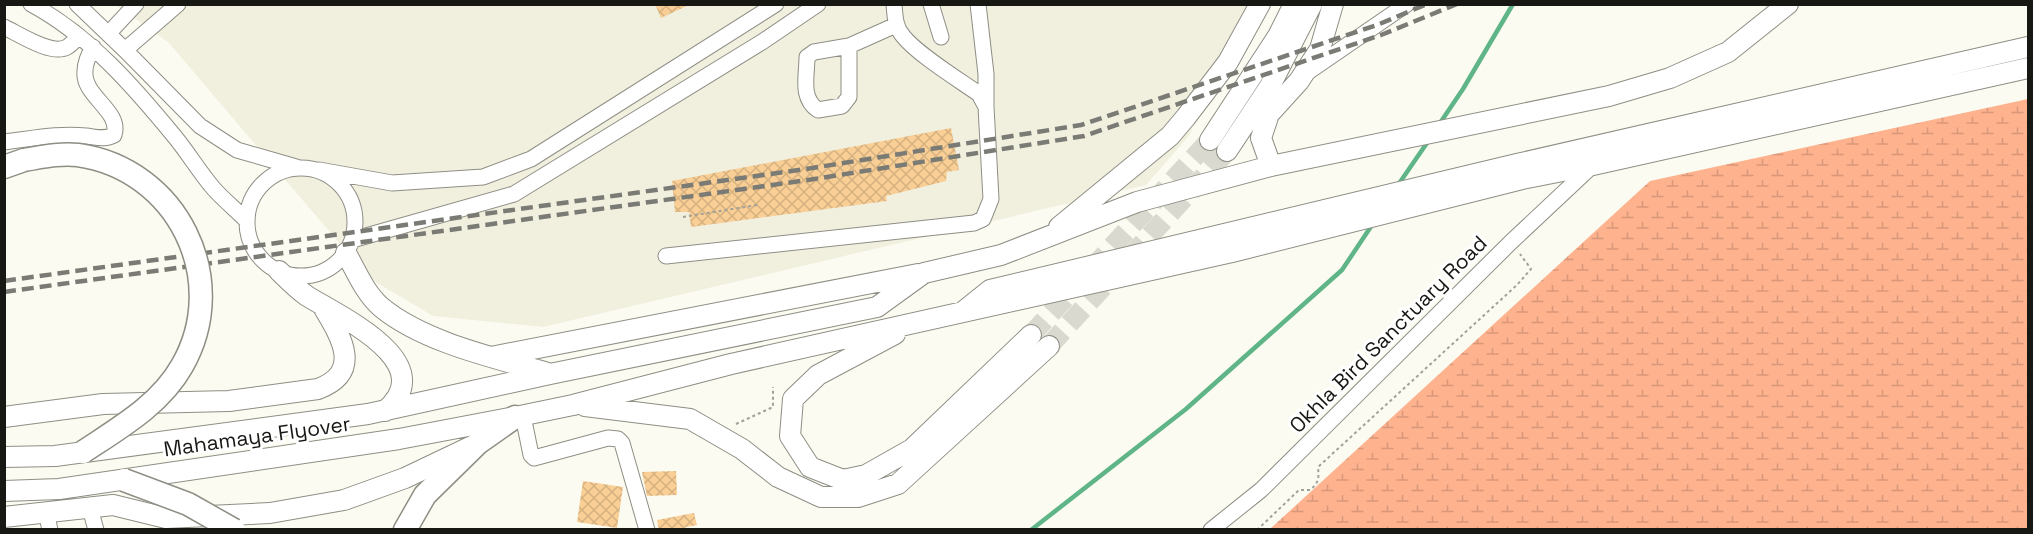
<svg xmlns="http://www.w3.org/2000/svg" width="2033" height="534" viewBox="0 0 2033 534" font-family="'Space Grotesk',sans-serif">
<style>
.built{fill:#f1f0df}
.wetland{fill:url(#wetland-marsh)}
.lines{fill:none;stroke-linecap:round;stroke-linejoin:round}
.stream{stroke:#5fb587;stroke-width:4.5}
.building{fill:url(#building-cross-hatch)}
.major-tunnel{stroke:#d9d9d0;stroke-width:20;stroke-dasharray:20 10;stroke-linecap:butt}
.minor-casing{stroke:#8f8e85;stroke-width:17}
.major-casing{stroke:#8f8e85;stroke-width:22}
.highway-casing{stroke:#8f8e85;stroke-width:25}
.path{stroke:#a1a199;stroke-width:2;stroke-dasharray:3 3;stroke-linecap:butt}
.minor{stroke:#fff;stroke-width:15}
.major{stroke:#fff;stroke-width:20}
.highway{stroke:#fff;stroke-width:22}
.rail{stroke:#7b7b75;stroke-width:4.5;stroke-dasharray:12 6;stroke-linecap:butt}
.highway-bridge-casing{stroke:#8f8e85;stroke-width:25;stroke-linecap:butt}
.highway-bridge{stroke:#fff;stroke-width:22}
.labels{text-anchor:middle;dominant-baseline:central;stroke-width:6;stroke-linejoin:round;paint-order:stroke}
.street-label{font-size:21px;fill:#171714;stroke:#fff}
</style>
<defs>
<pattern id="wetland-marsh" width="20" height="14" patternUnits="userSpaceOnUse" patternTransform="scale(1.5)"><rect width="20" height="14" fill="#feb28e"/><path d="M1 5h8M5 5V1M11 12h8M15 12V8" fill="none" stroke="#d9987a"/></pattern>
<pattern id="building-cross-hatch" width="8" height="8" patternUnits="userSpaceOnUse" patternTransform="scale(1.5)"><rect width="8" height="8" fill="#f9cf96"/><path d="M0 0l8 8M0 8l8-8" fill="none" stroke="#d5b180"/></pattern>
</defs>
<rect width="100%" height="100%" fill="#fbfbf1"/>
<!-- built -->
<path class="built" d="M116,5H1260L1188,137L1146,185L543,327L433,316L369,278L169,43Z"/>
<!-- wetland -->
<path class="wetland" d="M2028,99V529H1270L1650,181Z"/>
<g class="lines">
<!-- stream -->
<path class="stream" d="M1438,126L1463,89L1513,4
M1398,185L1429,140
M1031,530L1186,409L1342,270L1374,222"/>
</g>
<!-- building -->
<path class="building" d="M655,4H691L661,18Z
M951,128L959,170L947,172L946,181L886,196L887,201L691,227L689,212H675L672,181Z
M676,471L677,495L647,496L642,472Z
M583,481L623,487L617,528L577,522Z
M694,513L697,525L674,530H659L657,520Z"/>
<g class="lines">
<!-- major-tunnel -->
<path class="major-tunnel" d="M1031,335L1210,140
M1049,346L1227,151"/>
<!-- minor casing -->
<g class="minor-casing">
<path id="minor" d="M31,4C89,35 134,87 175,137C189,154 200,173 214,189C224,200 236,210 247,221
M77,4L125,50L200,126L237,150L296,167
M931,4L941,37
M978,4L986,74V106
M4,27C19,34 52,56 67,47C71,45 75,40 78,37
M108,34L136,4
M849,46L814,52L807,57C807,76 800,98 818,110L842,106L849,97V46L896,25
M125,50L178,4
M1308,72L1407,4
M4,142C31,139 59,133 86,136C96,137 105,140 114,135C122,111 82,96 85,71C85,62 89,55 93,47
M247 222a54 54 0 1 1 108 0a54 54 0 1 1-108 0Z
M319,170L392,183L483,177L531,159L776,4
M352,240L514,194L762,42L818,4
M666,256L974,223L983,219L991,199L986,107L979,94C959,80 917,54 903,36C895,27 895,16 894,4
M523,416L531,455L534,458L608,438L618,439L622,443L647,530
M90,508L96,530
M46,512L50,530
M1211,530L1261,490L1511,242L1593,165"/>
</g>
<!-- major casing -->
<g class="major-casing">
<path id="major" d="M1210,140L1278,36L1294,4
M1227,151L1270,86L1312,4
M1271,166L1261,138L1269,114L1299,81L1320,49L1333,4
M1059,227L1170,136L1186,117L1228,62L1260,4
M346,253C356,271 365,293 381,307C423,342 495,358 548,373
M279,271C288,280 297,289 307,296C341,317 442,363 385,411
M965,310L990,290L1517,164L2028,47
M895,334L818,375L793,399L790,436L810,467L843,480L866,475L912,449L1031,335
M491,357L918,274
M585,406L690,419L742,449L778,477L821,497H858L898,484L1049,346
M4,417L103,404L229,401L318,389C365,371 339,334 322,305
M4,457L55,456L368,414L550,374L877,307L924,273L1001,255L1137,202L1271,166L1609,96L1670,78L1728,52L1788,4
M4,491L59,489L399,439L515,417L573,405L731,364L1232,252L1522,179L1593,165L2028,68
M4,517L113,505L166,518L270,513L344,500L405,478L470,447"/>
</g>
<!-- highway casing -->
<g class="highway-casing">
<path id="highway" d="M4,167L24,160
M405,530L425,495L478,443L515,417"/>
</g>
<!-- path -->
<path class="path" d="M683,217L757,205
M736,424L773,407V387
M1257,530L1299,490H1310C1319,483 1319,478 1318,467L1517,285L1531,269L1520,254"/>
<!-- minor -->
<use href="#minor" class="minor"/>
<!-- major -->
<use href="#major" class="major"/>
<!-- highway -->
<use href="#highway" class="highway"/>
<!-- rail -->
<path class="rail" d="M4,281L806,169L1081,125L1377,25L1427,4
M4,292L808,180L1084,136L1381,35L1457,4"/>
<!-- highway-bridge casing -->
<g class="highway-bridge-casing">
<path id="highway-bridge" d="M24,160C42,157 59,153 78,155C177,169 232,279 182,366C160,405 119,428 83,452
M124,480L188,504L234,530"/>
</g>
<!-- highway-bridge -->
<use href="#highway-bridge" class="highway-bridge"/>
</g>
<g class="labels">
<!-- street labels -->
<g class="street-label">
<text transform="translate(1388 334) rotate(-45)">Okhla Bird Sanctuary Road</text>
<text transform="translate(257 436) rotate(-8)">Mahamaya Flyover</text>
</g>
</g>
<!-- border -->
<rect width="2033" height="534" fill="none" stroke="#171714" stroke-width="12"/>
</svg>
